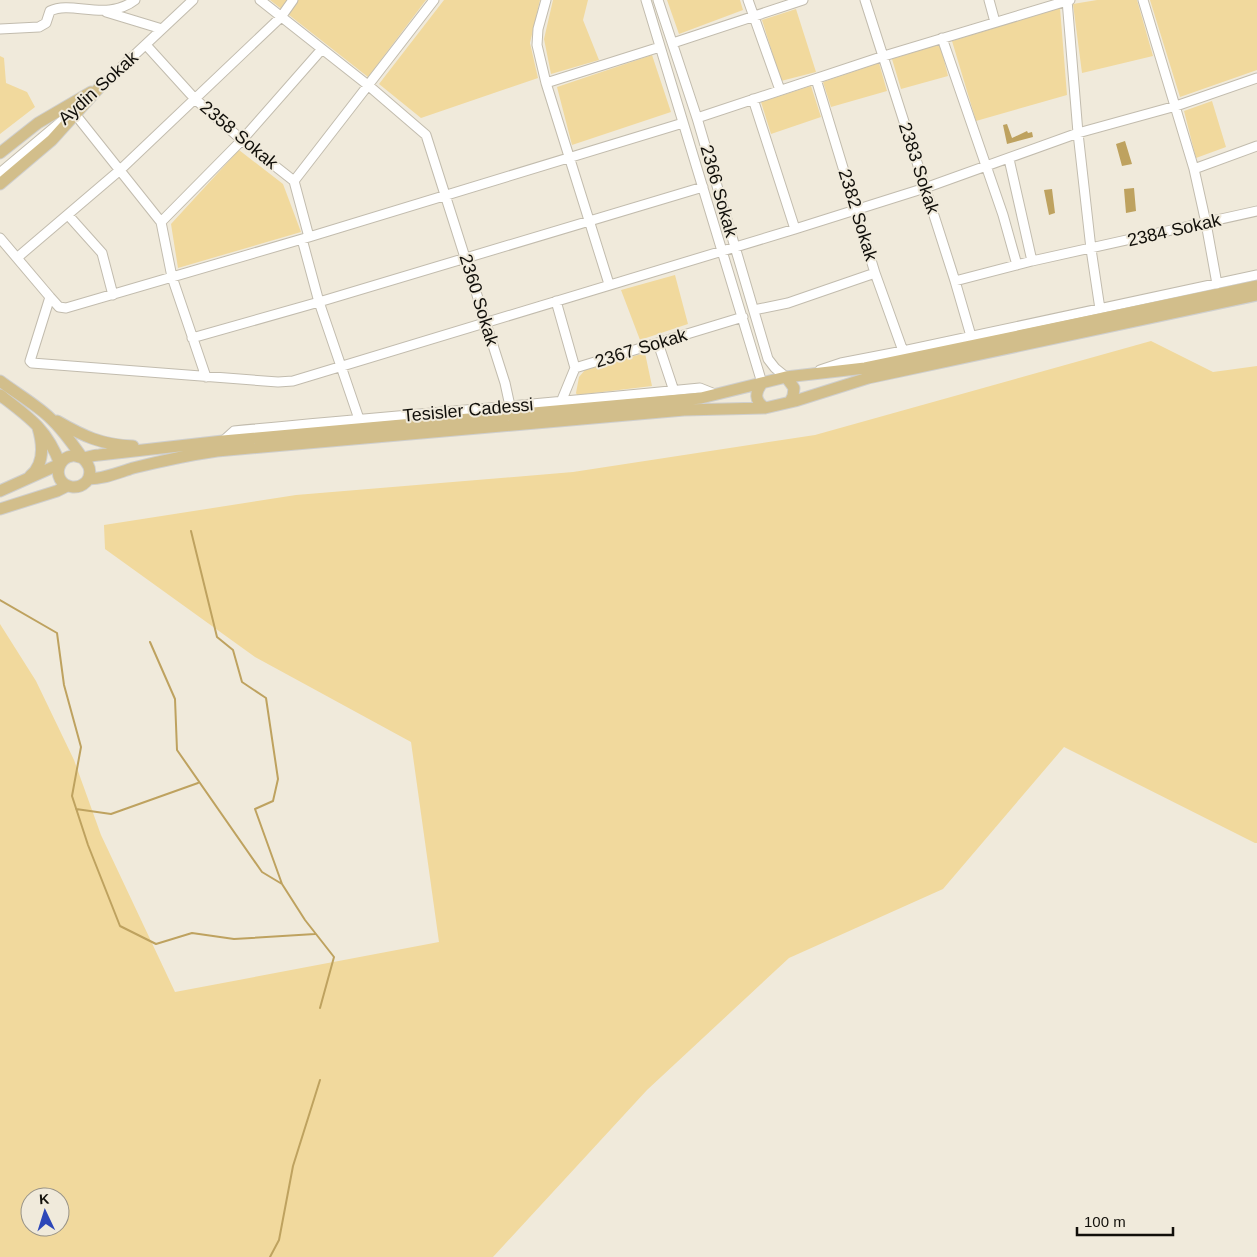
<svg xmlns="http://www.w3.org/2000/svg" width="1257" height="1257" viewBox="0 0 1257 1257" font-family="Arial,sans-serif">
<style>
.green{fill:#f1d99d;fill-rule:evenodd}
.water{fill:#bea25f}
.lines{fill:none;stroke-linecap:round;stroke-linejoin:round}
.stream{stroke:#bea25f;stroke-width:2}
.minor-casing{stroke:#c2bcae;stroke-width:11}
.major-casing{stroke:#cfcfce;stroke-width:13}
.minor{stroke:#fff;stroke-width:9}
.major{stroke:#d2be8b;stroke-width:11}
.labels{text-anchor:middle;dominant-baseline:central;stroke-width:4;stroke-linejoin:round;paint-order:stroke}
.street-label{font-size:18px;fill:#110f0a;stroke:#f0eadb}
</style>
<rect width="100%" height="100%" fill="#f0eadb"/>
<!-- green -->
<path class="green" d="M270,0H426L368,77Z
M444,0H540L530,43L538,78L421,118L379,84Z
M553,0H588L583,20L599,60L551,74L544,39Z
M667,0H740L743,10L679,34Z
M1097,0H1137L1153,56L1082,73L1073,4Z
M1150,0H1257V70L1180,97Z
M1060,8L1067,95L976,121L952,41Z
M796,9L816,72L781,81L762,20Z
M940,44L948,76L901,89L892,59Z
M652,55L671,112L572,145L557,87Z
M0,56L4,58L6,83L27,92L35,107L0,134Z
M879,63L887,91L831,107L823,82Z
M811,86L821,117L771,134L761,102Z
M1212,101L1226,147L1196,158L1184,111Z
M239,150L283,184L301,232L178,268L171,224Z
M675,275L688,324L640,340L621,290Z
M1151,341L1213,372L1257,366V843H1255L1064,747L943,889L789,958L647,1090L493,1257H0V624L36,681L74,760L101,835L175,992L439,942L411,742L255,657L105,549L104,525L296,495L573,472L815,435ZM30,1197H60V1227H30Z
M645,353L652,386L577,395L576,393L579,377L585,370Z"/>
<!-- water -->
<path class="water" d="M1007,124L1012,138L1027,131L1028,133L1032,132L1033,137L1007,144L1003,125Z
M1125,141L1132,164L1122,166L1116,144Z
M1134,188L1136,211L1126,213L1124,189Z
M1052,189L1055,213L1049,215L1044,190Z"/>
<g class="lines">
<!-- stream -->
<path class="stream" d="M191,531L217,637L233,650L242,682L266,698L278,779L273,801L255,809L282,884L305,920L334,957L320,1008
M0,600L57,633L64,685L81,747L72,796L88,845L120,926L156,944L192,933L234,939L315,934
M150,642L175,699L177,750L262,872L282,884
M76,809L111,814L198,783
M270,1257L279,1240L293,1166L320,1080"/>
<!-- minor casing -->
<g class="minor-casing">
<path id="minor" d="M260,0L369,86L426,135L505,383L510,406
M546,0L538,29L537,45L546,83L609,284
M646,0L762,383
M658,0L697,118L768,359L775,368L786,377
M748,0L780,90
M865,0L955,281L971,336
M989,0L995,22
M1067,0L1078,133L1091,249L1100,309
M1143,0L1194,169L1206,223L1217,284
M106,12L162,29
M0,29L39,27L46,23L50,11C72,0 107,22 135,0
M942,38L1003,215L1017,265
M673,43L803,0
M146,45L195,99L242,140L294,181L309,237
M816,79L875,273L903,351
M546,83L660,47
M95,92L193,0
M753,99L795,229
M75,114L161,222L172,277L206,377
M697,118L884,56L1070,0
M1009,159L1032,261
M1194,169L1257,146
M0,173L69,115
M294,181L434,0
M68,215L102,253L113,295
M161,222L242,140L322,49
M0,238L50,297L59,307L66,308L309,237L683,123
M302,239L319,302L359,419
M18,257L120,170L281,17L293,0
M955,281L1032,261L1257,211
M50,297L30,361L32,363L278,382L293,381L795,229L925,188L1078,133L1176,106L1257,78
M556,301L575,368
M754,310L788,303L875,273
M192,338L319,302L703,187
M658,343L674,391
M820,370L841,363L903,351L1257,275
M561,402L575,368L743,317
M223,441L234,431C389,416 545,404 700,388L715,394"/>
</g>
<!-- major casing -->
<g class="major-casing">
<path id="major" d="M0,153L38,123L91,92
M0,184L52,140L99,88
M786,377L794,388L793,396L790,402
M0,381C16,393 35,404 49,417C61,428 72,443 81,456C83,459 86,461 88,465C91,470 90,478 86,482C78,490 65,488 60,479C55,469 62,457 72,456C76,455 80,458 84,458C88,457 94,455 99,455L223,441L701,398L786,377L865,368L1257,286
M762,383C755,393 754,400 765,408
M0,395C29,417 47,429 60,464
M57,421C83,436 102,445 133,446
M30,476C45,464 43,445 38,428
M88,479C104,479 117,473 133,468C161,461 189,455 217,451L684,410L765,408L795,401L868,378L1257,295
M0,491L60,464
M0,509L57,491L67,486"/>
</g>
<!-- minor -->
<use href="#minor" class="minor"/>
<!-- major -->
<use href="#major" class="major"/>
</g>
<g class="labels">
<!-- street labels -->
<g class="street-label">
<text transform="translate(98 88) rotate(-42)">Aydin Sokak</text>
<text transform="translate(239 135) rotate(40)">2358 Sokak</text>
<text transform="translate(919 168) rotate(72)">2383 Sokak</text>
<text transform="translate(719 191) rotate(74)">2366 Sokak</text>
<text transform="translate(858 215) rotate(73)">2382 Sokak</text>
<text transform="translate(1174 230) rotate(-13)">2384 Sokak</text>
<text transform="translate(479 300) rotate(73)">2360 Sokak</text>
<text transform="translate(641 348) rotate(-17)">2367 Sokak</text>
<text transform="translate(468 410) rotate(-5)">Tesisler Cadessi</text>
</g>
</g>
<!-- north arrow -->
<g transform="translate(45 1212) rotate(356)"><circle r="24" fill="#f0eadb" stroke="#979287"/>
<path d="M0-4L9 19L0 12L-9 19Z" fill="#2d47b8"/>
<text y="-8" font-size="14" font-weight="bold" text-anchor="middle" fill="#110f0a">K</text>
</g>
<!-- scale -->
<path d="M1077 1227v8h96v-8" fill="none" stroke="#110f0a" stroke-width="2.5"/>
<text x="1084" y="1227" font-size="15" fill="#110f0a" stroke="#f0eadb" stroke-width="4" paint-order="stroke">100 m</text>
</svg>
